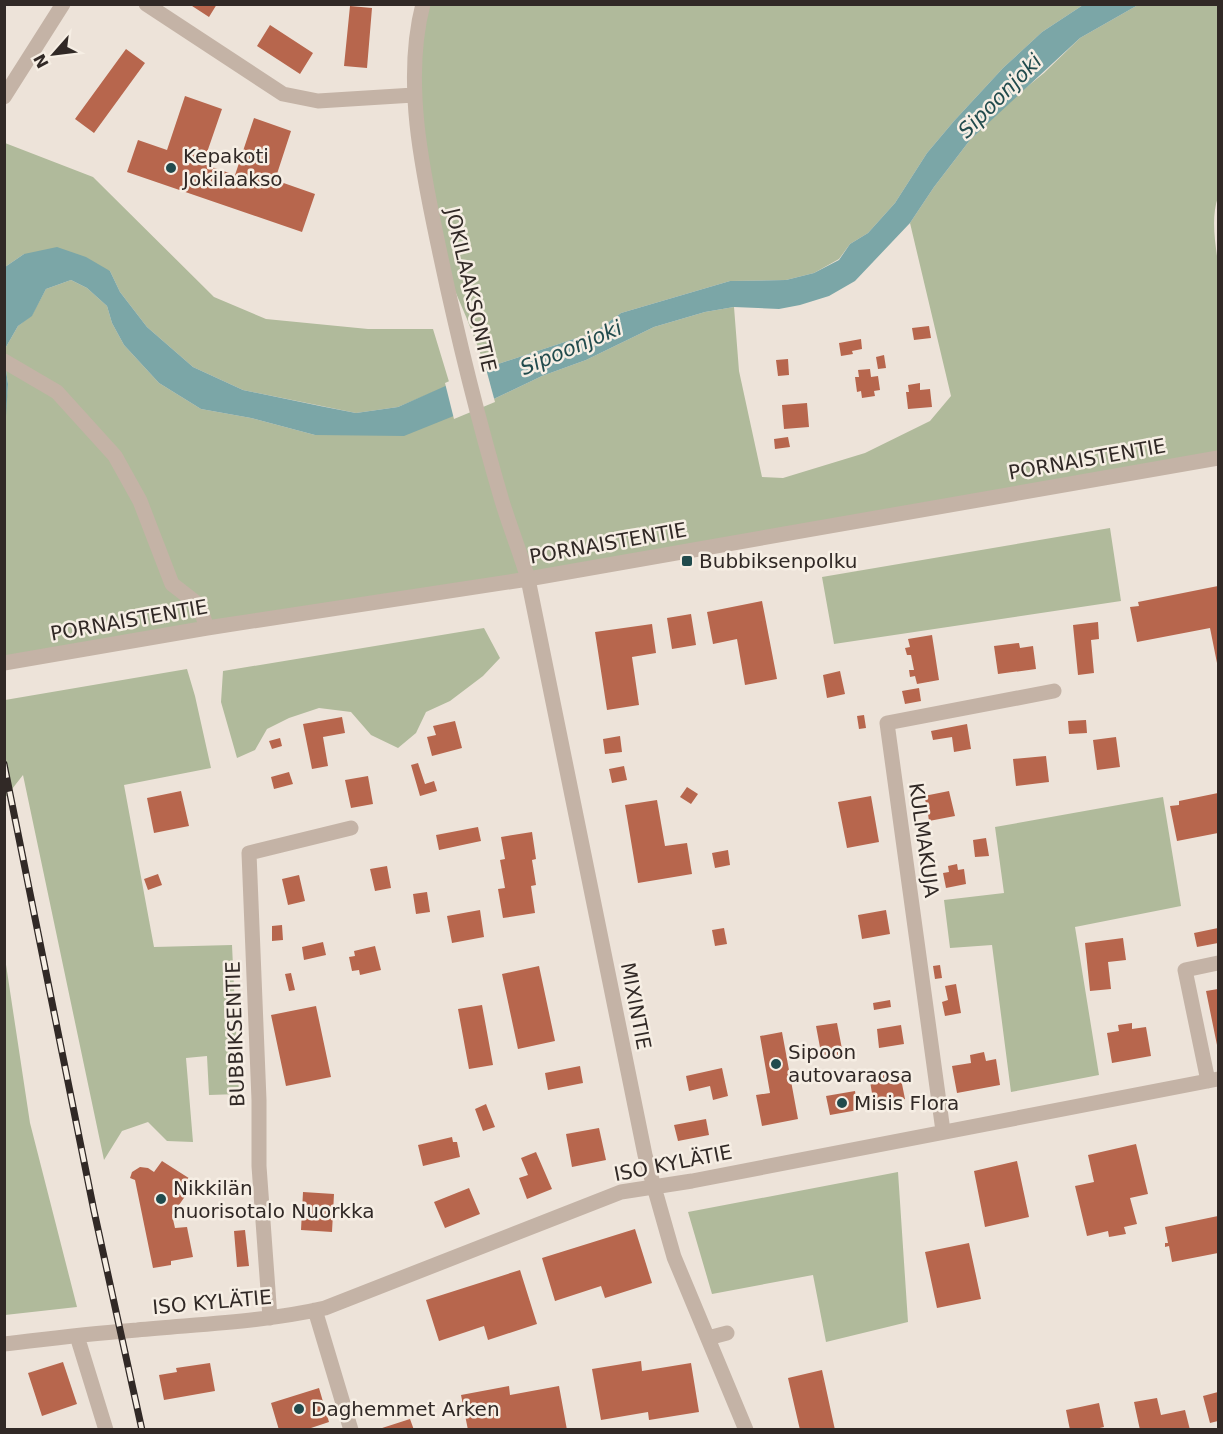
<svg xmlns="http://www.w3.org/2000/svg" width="1223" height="1434" viewBox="0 0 1223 1434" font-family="'DejaVu Sans',sans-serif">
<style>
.green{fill:#b0ba9b}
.water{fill:#7ba6a7}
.pier{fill:#ede3d9}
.building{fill:#b7664d}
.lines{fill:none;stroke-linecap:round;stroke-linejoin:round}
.minor{stroke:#c4b3a6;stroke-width:15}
.rail-casing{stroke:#312926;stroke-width:7}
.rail{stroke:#f6eee4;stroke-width:4.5;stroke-dasharray:14;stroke-linecap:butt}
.poi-dot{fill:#214b4d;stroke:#f6eee4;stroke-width:2}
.labels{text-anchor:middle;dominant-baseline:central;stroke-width:5;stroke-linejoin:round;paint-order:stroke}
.poi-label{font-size:20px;fill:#312926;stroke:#f6eee4;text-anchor:start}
.street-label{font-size:20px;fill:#312926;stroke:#f6eee4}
.water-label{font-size:21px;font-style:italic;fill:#214b4d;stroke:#f6eee4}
</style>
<rect width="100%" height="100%" fill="#ede3d9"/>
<!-- green -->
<path class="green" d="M423,5H1083L1042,32L1003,68L954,121L927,153L895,203L868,233L850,244L839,259L814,273L786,280L730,281L621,313L595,332L486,368L467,319L441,258L414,95Z
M1138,5H1218V197C1211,217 1215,242 1218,263V458L5,663L4,432L8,384L6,370V347L18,326L32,315L46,289L71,280L87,288L107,306L112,323L124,345L159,383L201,409L251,418L315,435L481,405L542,376L586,360L654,327L705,312L734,307L739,371L762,477L783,478L865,453L930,421L951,396L910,223L934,187L970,140L1017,95L1044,73L1080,38Z
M5,143L93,177L214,297L266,319L368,329H433L450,385L398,407L356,413L243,390L193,367L147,327L120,292L110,271L24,254L5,267Z
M1110,528L1121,601L834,644L822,577Z
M484,628L500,658L483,676L450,701L426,712L416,733L398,748L371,735L351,712L319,708L289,718L267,729L255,750L237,758L221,702L223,671Z
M187,669L195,696L211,768L124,785L154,947L232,945L239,1094L209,1095L207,1056L186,1058L193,1142L167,1141L148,1122L122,1131L104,1160L23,775L5,798V700Z
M1163,797L1181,906L1075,927L1099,1075L1011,1092L992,945L950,948L944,900L1004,893L995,827Z
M5,958L30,1123L77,1307L5,1315Z
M898,1172L908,1322L826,1342L813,1275L712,1294L688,1212Z"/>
<!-- water -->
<path class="water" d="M1083,5H1138L1080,38L970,140L934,187L910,223L855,281L829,296L800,305L779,309L734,307L705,312L654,327L586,360L542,376L481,405L404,436L315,435L251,418L201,409L159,383L124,345L112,323L107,306L87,288L71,280L46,289L32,316L18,326L6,347V370L8,384L5,432V267L24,254L57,247L86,257L110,271L120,292L147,327L193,367L243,390L320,406L356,413L398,407L486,368L595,332L621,313L730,281L786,280L814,273L839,260L850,244L868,233L895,203L927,153L954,121L1003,68L1042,32Z"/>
<!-- pier -->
<path class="pier" d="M485,365L495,402L454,419L445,383Z"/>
<!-- building -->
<path class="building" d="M189,4H217L209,17Z
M350,6L372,8L367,68L344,66Z
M270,25L313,53L300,74L257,46Z
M126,49L145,63L94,133L75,119Z
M185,96L222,109L203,164L235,175L254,118L291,131L275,180L315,194L302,232L127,172L138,140L167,150Z
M929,326L931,338L914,340L912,328Z
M861,339L862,349L852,351L853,354L841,356L839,343Z
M884,355L886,368L878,369L876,357Z
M788,359L789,375L778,376L776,360Z
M870,369L871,377L878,376L880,390L874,391L875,396L862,398L861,391L857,392L855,377H859L858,370Z
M920,383V390L930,389L932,407L908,409L906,392H909L908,385Z
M807,403L809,427L784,429L782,405Z
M788,437L790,447L775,449L774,439Z
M1218,586V668L1210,628L1137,642L1130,607L1139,606L1138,602Z
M762,601L777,679L745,685L737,639L713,644L707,612Z
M691,614L696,645L672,649L667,618Z
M1098,622L1099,639L1091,640L1094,673L1078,675L1073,625Z
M652,624L656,653L632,657L639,705L607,710L595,632Z
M932,635L939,680L917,684L915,676L910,677L909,670H914L911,655H907L905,648L910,647L908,639Z
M1019,643L1020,648L1033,646L1036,669L998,674L994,646Z
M840,671L845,694L827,698L823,675Z
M919,688L921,701L905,704L902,691Z
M864,715L866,728L859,729L857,716Z
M342,717L345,733L323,737L328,766L312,769L303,724Z
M1086,720L1087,733L1069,734L1068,721Z
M455,721L462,748L432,756L427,737L436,735L433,726Z
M967,724L971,749L954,752L952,737L933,740L931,731Z
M620,736L622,752L605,754L603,739Z
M1116,737L1120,767L1097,770L1093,740Z
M280,738L282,746L272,749L269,741Z
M1046,756L1049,782L1016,786L1013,759Z
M418,763L425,784L434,781L437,791L420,796L411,765Z
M624,766L627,780L612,783L609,769Z
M289,772L293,784L274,789L271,777Z
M368,776L373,804L351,808L345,780Z
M687,787L698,794L691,804L680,797Z
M181,791L189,826L154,833L147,798Z
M949,791L955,816L929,821L928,814L919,816L916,805L926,803L924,796Z
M1218,793V833L1177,841L1170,806L1179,805V801Z
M871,796L879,842L847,848L838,802Z
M657,800L665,846L687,843L692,874L638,883L625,805Z
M478,827L481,841L439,850L436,835Z
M532,832L536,859L532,860L536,885L531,886L535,913L503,918L498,889L505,888L500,860L505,859L501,837Z
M986,838L989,856L975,857L973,840Z
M728,850L730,865L715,868L712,853Z
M957,864L958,870L964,869L966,884L946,888L943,873L949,872L948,866Z
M387,866L391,888L375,891L370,869Z
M158,874L162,885L148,890L144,879Z
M299,875L305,901L288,905L282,879Z
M427,892L430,912L416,914L413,894Z
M480,910L484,937L452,943L447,916Z
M886,910L890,934L862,939L858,915Z
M282,925L283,940L272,941V926Z
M724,928L727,944L715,946L712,930Z
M1218,928V943L1197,947L1194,933Z
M1123,938L1126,960L1108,962L1111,989L1090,991L1085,943Z
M323,942L326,955L304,960L302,947Z
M375,946L381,970L360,975L359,970L352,971L349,957L355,956L354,951Z
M940,965L942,978L935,979L933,966Z
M539,966L555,1041L518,1049L502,974Z
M291,973L295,990L289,991L285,974Z
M956,984L961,1013L945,1016L942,1002L948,1000L945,986Z
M1218,989V1045H1217L1206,991Z
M890,1000L891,1007L874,1010L873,1003Z
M482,1005L493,1065L469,1069L458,1009Z
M316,1006L331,1077L286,1086L271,1015Z
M837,1023L843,1054L822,1058L816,1026Z
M1132,1023V1029L1146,1027L1151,1056L1112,1063L1107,1033L1119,1031L1118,1025Z
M901,1025L904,1044L879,1048L877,1029Z
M782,1032L798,1119L762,1126L756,1095L770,1093L760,1036Z
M984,1052L986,1061L996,1059L1000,1085L957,1093L952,1066L971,1063L970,1055Z
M580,1066L583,1083L548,1090L545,1073Z
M722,1068L728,1096L713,1100L710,1086L689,1091L686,1076Z
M884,1073L885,1077L900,1074L905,1099L894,1102L895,1106L875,1110L869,1076Z
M855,1091L858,1110L830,1115L826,1096Z
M486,1104L495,1127L483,1131L475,1109Z
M706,1119L709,1135L678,1141L674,1125Z
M599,1128L606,1160L572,1167L566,1134Z
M452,1137L453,1142H457L460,1157L423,1166L418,1145Z
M1136,1144L1148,1194L1130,1198L1137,1224L1124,1227L1126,1234L1109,1237L1108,1231L1087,1236L1075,1186L1094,1182L1088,1155Z
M536,1152L552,1189L527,1199L519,1178L528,1175L521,1158Z
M162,1161L195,1182L172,1215L175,1228L187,1227L193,1257L171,1261V1265L153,1268L135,1180L130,1178L132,1172L140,1167L148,1168L154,1172Z
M1017,1161L1029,1217L985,1227L974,1171Z
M469,1188L480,1214L445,1228L434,1202Z
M303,1192L334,1194L332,1232L301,1230Z
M1218,1216V1253L1172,1262L1169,1246L1165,1247V1243H1168L1165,1227Z
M635,1229L652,1283L605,1298L601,1286L555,1301L542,1258Z
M245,1230L249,1266L237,1267L234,1231Z
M969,1243L981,1299L937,1308L925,1252Z
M520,1270L537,1324L488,1340L484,1326L439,1341L426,1300Z
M641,1361L642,1371L691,1363L699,1412L649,1420L648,1412L601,1420L592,1369Z
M63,1362L77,1404L42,1416L28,1373Z
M210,1363L215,1391L164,1400L159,1375L177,1372L176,1368Z
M822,1370L835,1430H800L788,1378Z
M509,1386L510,1395L559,1386L567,1430H468L461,1395Z
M319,1388L329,1422L305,1430H279L271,1403Z
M1218,1392V1421L1210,1423L1203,1396Z
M1157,1398L1161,1415L1185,1410L1190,1430H1140L1134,1402Z
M1099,1403L1104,1427L1091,1430H1070L1066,1410Z
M410,1419L414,1430H379V1429Z"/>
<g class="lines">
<!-- minor -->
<path class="minor" d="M146,4L283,94L318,101L414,95
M423,4C403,80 422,169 438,244C456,330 477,416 502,501C510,527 520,552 528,579L645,1155L674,1257L746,1430
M4,97L63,4
M4,361L57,392L115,456L140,501L172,584L199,605L207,628
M4,663L207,628L528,579L1218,458
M1208,1081L1185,970L1218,963
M943,1131L887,723L1054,691
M315,1310L351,1430
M270,1318L259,1166V1100L249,853L351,828
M77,1336L106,1430
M708,1338L727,1333
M4,1344C49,1339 93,1333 137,1330C200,1324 264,1322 325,1308L621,1192L692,1181L1218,1079"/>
<!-- rail casing -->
<g class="rail-casing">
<path id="rail" d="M4,764L94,1211L142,1430"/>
</g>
<!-- rail -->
<use href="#rail" class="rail"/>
</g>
<!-- markers -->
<g class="poi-dot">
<circle cx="171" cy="168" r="6"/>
<rect x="681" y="555" width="12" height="12" rx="3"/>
<circle cx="776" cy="1064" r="6"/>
<circle cx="842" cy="1103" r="6"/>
<circle cx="161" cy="1199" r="6"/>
<circle cx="299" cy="1409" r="6"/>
</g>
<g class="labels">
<!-- poi labels -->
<g class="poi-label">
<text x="183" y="156">Kepakoti<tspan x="183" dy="23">Jokilaakso</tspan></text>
<text x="699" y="561">Bubbiksenpolku</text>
<text x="788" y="1052">Sipoon<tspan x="788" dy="23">autovaraosa</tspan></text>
<text x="854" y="1103">Misis Flora</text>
<text x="173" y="1188">Nikkilän<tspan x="173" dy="23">nuorisotalo Nuorkka</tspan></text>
<text x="311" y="1409">Daghemmet Arken</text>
</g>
<!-- street labels -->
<g class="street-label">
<text transform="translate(471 290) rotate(77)">JOKILAAKSONTIE</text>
<text transform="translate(1087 459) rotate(-10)">PORNAISTENTIE</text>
<text transform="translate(608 543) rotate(-10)">PORNAISTENTIE</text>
<text transform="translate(129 620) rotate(-10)">PORNAISTENTIE</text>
<text transform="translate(924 840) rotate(82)">KULMAKUJA</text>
<text transform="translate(636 1006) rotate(79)">MIXINTIE</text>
<text transform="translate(235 1034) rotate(-92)">BUBBIKSENTIE</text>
<text transform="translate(673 1163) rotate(-11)">ISO KYLÄTIE</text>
<text transform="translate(212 1302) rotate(-5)">ISO KYLÄTIE</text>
</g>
<!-- water labels -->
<g class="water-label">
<text transform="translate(1000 96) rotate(-45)">Sipoonjoki</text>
<text transform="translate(571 348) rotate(-23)">Sipoonjoki</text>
</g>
</g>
<!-- border -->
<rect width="1223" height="1434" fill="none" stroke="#312926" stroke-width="12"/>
<!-- north arrow -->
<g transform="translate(54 54) rotate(242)" stroke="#f6eee4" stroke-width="4.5" paint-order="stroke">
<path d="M0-4.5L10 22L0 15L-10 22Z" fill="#312926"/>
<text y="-9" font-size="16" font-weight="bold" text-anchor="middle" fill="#312926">N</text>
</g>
</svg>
